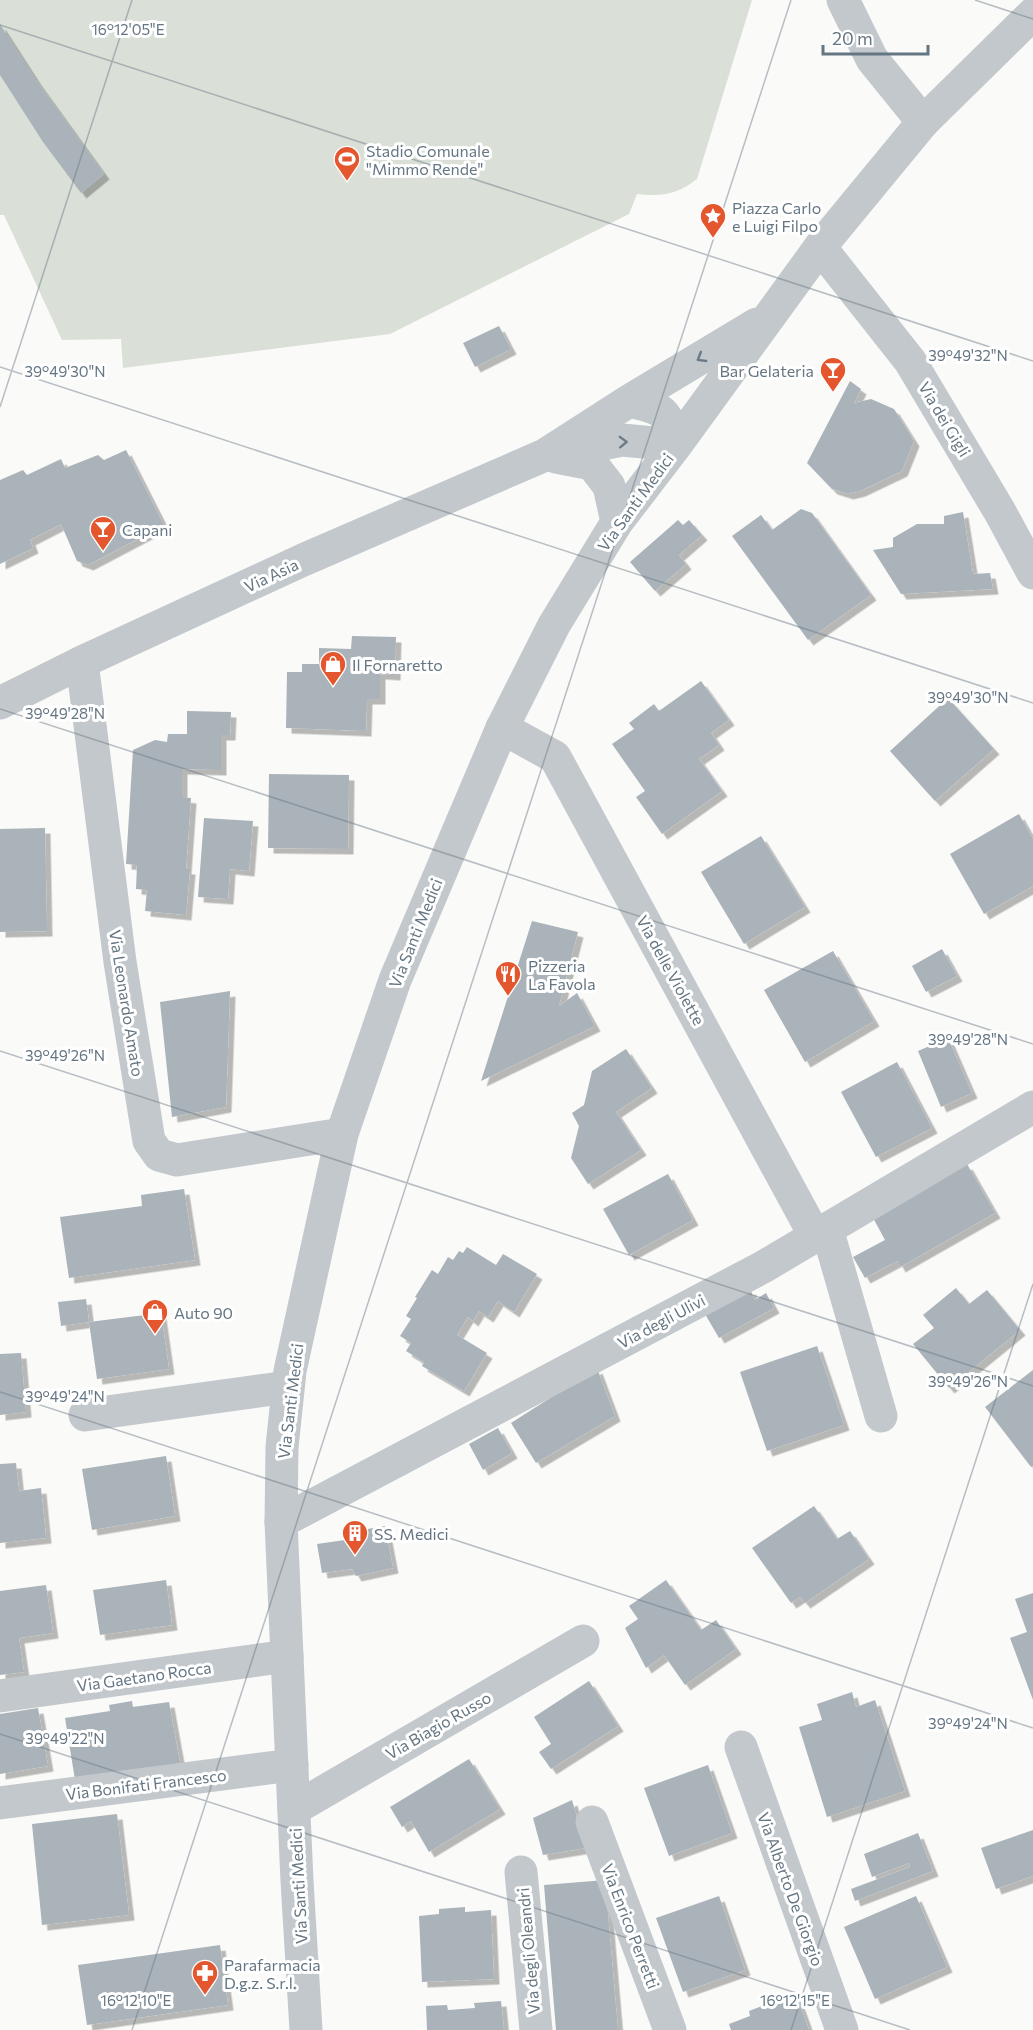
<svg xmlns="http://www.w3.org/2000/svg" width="1033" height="2030" viewBox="0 0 1033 2030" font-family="Commissioner,sans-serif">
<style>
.green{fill:#dadfd7}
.building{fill:#aab3b9;filter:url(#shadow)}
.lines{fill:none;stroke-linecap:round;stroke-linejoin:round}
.minor{stroke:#c3c8cc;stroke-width:33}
.tertiary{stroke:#c3c8cc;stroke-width:33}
.oneway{stroke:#6a7a87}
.ticks{fill:none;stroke:#657683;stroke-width:1.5;stroke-opacity:0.45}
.labels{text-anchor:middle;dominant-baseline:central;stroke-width:6;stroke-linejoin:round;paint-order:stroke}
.poi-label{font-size:16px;fill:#657683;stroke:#fff;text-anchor:start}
.street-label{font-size:16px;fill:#657683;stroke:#fff}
.ticks-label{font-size:15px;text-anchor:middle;fill:#657683;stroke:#fff;stroke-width:6;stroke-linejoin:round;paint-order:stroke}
</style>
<defs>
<filter id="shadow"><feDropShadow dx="5.5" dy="5.5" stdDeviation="0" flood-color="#0004"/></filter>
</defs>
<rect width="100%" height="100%" fill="#fafaf8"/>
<!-- green -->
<path class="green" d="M0,0H752L697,179C678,194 661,197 637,194L629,214L390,334L123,368L121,339L62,340L4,215H0Z"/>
<!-- building -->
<path class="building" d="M0,24L36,80L104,174L81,193L43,142L0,75Z
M499,326L511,349L475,367L463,343Z
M850,381L861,389L854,403L871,399L894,409L914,441L902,471L860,491L848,494L832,489L807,463Z
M126,450L164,525L88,565L77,561L61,524L30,540L33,548L0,564V480L23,470L27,475L61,459L65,468L98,455L104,460Z
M801,509L812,513L871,595L808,640L732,536L761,515L772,530Z
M963,512L973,574L990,573L993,589L901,594L873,550L893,547V538L917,524H944V516Z
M678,520L683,525L689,520L702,535L679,555L686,564L655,591L630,562Z
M352,636L396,637L395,675L380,674V699H367L366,731L286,728L287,672H302V664H319V648L351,649Z
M701,681L729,720L711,733L719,745L699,759L722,791L662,834L636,797L645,791L612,744L634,729L629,723L654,704L659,711Z
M948,698L994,749L935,801L890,751Z
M187,711L231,712L230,735H221V770L182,769V797L191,798L186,869H190L186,915L145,911L147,890L136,889L137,865L126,864L133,750L155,740L167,742L168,734H187Z
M269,774L349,775L348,849L268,848Z
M1019,814L1033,839V886L984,914L950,854Z
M204,818L253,821L249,871L230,869L228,899L198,897Z
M45,828L47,931L0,932V829Z
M761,836L805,907L744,944L701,872Z
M532,921L578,932L559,1006L577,993L595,1026L481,1081Z
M942,949L957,976L926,992L912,966Z
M833,951L874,1021L805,1062L764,990Z
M230,991L226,1107L172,1117L160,1002Z
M948,1038L972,1093L941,1107L918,1051Z
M626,1049L652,1088L616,1112L641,1150L588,1184L571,1158L579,1126L572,1113L584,1105L592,1071Z
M897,1062L932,1128L876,1157L841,1092Z
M967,1164L995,1213L900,1267L897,1261L865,1278L853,1257L885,1240L872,1216Z
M668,1174L693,1220L629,1255L603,1209Z
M184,1189L195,1260L69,1278L60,1217L142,1206L141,1195Z
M467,1247L496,1265L503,1254L537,1274L514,1312L498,1301L488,1317L479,1311L473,1321L468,1317L457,1335L487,1353L464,1391L422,1366L424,1362L406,1351L411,1343L400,1336L411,1319L406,1316L417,1298L415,1297L432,1270L438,1274L448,1257L453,1260L459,1251L463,1253Z
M956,1288L969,1304L987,1290L1020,1330L949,1388L913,1344L934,1328L923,1315Z
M750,1289L755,1300L766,1293L774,1308L719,1338L705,1314Z
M86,1299L89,1322L61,1326L58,1302Z
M161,1313L169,1369L97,1379L89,1322Z
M817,1346L844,1425L767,1451L740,1372Z
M21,1353L26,1412L0,1415V1354Z
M597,1368L615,1416L536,1463L511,1423Z
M1033,1370V1466L1031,1467L985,1407Z
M498,1428L512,1453L483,1470L469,1444Z
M166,1456L175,1516L92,1530L82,1469Z
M16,1463L19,1491L41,1488L46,1538L0,1543V1464Z
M814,1506L837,1539L850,1531L869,1559L805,1603L800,1597L791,1603L752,1548Z
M385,1526L393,1568L356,1576L352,1569L322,1573L317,1544L345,1540L344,1533Z
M166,1580L172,1625L100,1635L93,1590Z
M666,1580L701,1630L716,1620L736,1649L685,1685L664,1655L646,1668L625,1628L638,1619L629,1606Z
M46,1585L53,1633L19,1638L24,1672L0,1675V1591Z
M1033,1593V1700L1010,1638L1027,1632L1015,1599Z
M589,1681L618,1726L551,1769L539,1752L551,1744L534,1717Z
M852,1692L856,1707L875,1700L905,1791L827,1817L799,1727L822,1720L817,1704Z
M132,1701L133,1707L169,1702L180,1763L75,1780L65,1718L110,1711L109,1705Z
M38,1708L48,1766L0,1774V1714Z
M469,1759L500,1809L429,1852L411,1821L402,1827L390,1807Z
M708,1765L732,1833L669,1856L644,1788Z
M572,1800L586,1848L543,1855L533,1818Z
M117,1814L129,1915L42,1925L32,1824Z
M1033,1830V1876L996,1889L981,1848Z
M918,1833L933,1871L855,1901L851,1889L910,1867L909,1863L872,1877L864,1854Z
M605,1880L618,2030H556L544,1885Z
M719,1896L745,1970L683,1992L656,1918Z
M916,1896L947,1967L875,1999L844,1927Z
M465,1907V1912L491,1910L494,1979L422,1982L419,1916L439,1914V1909Z
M220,1945L228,2005L87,2025L78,1965Z
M797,1997L809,2030H731L729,2024L750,2016L749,2011L770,2003L771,2007Z
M501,2001L504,2030H427L426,2006L447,2005L448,2010L475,2008L474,2003Z"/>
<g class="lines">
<!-- minor -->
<path class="minor" d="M843,0L872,59L923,122
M820,247L910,361L1000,512L1033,573
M82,662L120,962L149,1141L159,1155L177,1160L342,1134
M502,728L555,757L815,1236
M827,1229L881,1416
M85,1415L288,1387
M281,1522L763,1267L1033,1107
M0,1696L287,1656
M741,1747L842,2030
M0,1803L292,1765
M294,1809L583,1641
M592,1822L670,2030
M521,1872L536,2030"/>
<!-- tertiary -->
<path class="tertiary" d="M629,401C664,409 666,409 676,445
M562,452L622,440L676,445
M556,457L592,464L609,486L617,522
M0,703L82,662L303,560L545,455L629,401L757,324
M306,2030L297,1881L281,1522L282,1447L290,1371L342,1134L395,980L502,728L554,625L617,522L676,445L820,247L923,122L1033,14"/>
</g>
<!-- one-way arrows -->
<defs><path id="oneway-chevron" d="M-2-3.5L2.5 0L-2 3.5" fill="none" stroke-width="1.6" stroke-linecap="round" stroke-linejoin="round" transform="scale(1.5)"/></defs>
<g class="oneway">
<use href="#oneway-chevron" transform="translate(701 358) rotate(149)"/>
<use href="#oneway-chevron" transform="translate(623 442) rotate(-2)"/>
</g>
<!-- ticks -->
<path class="ticks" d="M975,0L1033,19M0,25L1033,361M0,367L1033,703M0,407L132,0M0,709L1033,1044M0,1051L1033,1386M0,1392L1033,1728M0,1734L910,2030M132,2030L791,0M791,2030L1033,1284"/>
<!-- icons -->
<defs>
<g id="stadium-pin" transform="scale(1.35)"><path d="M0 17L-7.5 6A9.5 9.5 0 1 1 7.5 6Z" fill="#e4572e" stroke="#fff"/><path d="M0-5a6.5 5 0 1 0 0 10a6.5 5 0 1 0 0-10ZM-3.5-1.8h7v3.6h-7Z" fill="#fff"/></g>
<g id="sight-pin" transform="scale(1.35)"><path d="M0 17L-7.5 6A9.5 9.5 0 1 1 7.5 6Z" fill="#e4572e" stroke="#fff"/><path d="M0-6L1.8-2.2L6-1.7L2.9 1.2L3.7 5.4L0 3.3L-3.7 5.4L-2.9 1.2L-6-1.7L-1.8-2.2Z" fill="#fff"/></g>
<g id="bar-pin" transform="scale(1.35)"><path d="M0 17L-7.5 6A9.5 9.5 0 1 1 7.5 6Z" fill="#e4572e" stroke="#fff"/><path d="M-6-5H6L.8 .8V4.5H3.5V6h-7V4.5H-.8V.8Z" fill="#fff"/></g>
<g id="shop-pin" transform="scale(1.35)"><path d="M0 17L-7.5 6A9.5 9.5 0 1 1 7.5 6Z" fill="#e4572e" stroke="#fff"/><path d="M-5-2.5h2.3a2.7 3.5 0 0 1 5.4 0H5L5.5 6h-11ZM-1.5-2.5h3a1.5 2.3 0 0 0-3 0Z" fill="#fff"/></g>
<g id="restaurant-pin" transform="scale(1.35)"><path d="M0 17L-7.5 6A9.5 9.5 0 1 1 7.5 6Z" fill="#e4572e" stroke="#fff"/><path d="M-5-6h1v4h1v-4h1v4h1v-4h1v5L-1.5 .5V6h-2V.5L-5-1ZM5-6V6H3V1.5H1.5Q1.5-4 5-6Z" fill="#fff"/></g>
<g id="building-pin" transform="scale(1.35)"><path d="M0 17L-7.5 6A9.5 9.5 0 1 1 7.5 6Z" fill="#e4572e" stroke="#fff"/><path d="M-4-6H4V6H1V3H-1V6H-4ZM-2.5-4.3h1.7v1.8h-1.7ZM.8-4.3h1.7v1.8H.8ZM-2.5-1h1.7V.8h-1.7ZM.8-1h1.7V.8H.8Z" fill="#fff"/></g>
<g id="pharmacy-pin" transform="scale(1.35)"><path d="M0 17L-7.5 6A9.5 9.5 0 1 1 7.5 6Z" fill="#e4572e" stroke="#fff"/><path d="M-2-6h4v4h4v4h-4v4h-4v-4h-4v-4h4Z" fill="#fff"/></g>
</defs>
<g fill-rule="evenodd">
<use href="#stadium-pin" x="347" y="159"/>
<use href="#sight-pin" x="713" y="216"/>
<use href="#bar-pin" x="833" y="370"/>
<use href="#bar-pin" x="103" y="529"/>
<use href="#shop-pin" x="333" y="664"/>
<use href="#restaurant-pin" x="508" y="974"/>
<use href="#shop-pin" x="155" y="1312"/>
<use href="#building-pin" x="355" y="1533"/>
<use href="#pharmacy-pin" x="205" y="1973"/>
</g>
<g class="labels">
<!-- poi labels -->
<g class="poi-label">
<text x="366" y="150">Stadio Comunale<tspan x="366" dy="18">"Mimmo Rende"</tspan></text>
<text x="732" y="207">Piazza Carlo<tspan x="732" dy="18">e Luigi Filpo</tspan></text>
<text x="814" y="370" text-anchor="end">Bar Gelateria</text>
<text x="122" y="529">Capani</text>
<text x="352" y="664">Il Fornaretto</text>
<text x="528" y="965">Pizzeria<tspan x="528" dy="18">La Favola</tspan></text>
<text x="174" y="1312">Auto 90</text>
<text x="374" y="1533">SS. Medici</text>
<text x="224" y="1964">Parafarmacia<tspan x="224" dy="18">D.g.z. S.r.l.</tspan></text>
</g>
<!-- street labels -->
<g class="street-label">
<text transform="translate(945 419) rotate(59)">Via dei Gigli</text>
<text transform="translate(635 502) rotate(-54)">Via Santi Medici</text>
<text transform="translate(271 575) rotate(-25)">Via Asia</text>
<text transform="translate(415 933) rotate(-68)">Via Santi Medici</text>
<text transform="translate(671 970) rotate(61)">Via delle Violette</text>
<text transform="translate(127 1003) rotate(81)">Via Leonardo Amato</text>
<text transform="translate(661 1321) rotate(-28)">Via degli Ulivi</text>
<text transform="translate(290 1401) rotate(-83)">Via Santi Medici</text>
<text transform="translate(144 1676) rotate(-8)">Via Gaetano Rocca</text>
<text transform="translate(438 1725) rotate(-30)">Via Biagio Russo</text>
<text transform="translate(146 1784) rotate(-7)">Via Bonifati Francesco</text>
<text transform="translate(298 1886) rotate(-93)">Via Santi Medici</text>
<text transform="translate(791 1889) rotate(70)">Via Alberto De Giorgio</text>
<text transform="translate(631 1926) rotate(69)">Via Enrico Perretti</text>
<text transform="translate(528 1951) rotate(-95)">Via degli Oleandri</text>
</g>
</g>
<g class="ticks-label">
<text x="128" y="35">16°12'05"E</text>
<text x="968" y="361">39°49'32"N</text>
<text x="65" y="377">39°49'30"N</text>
<text x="968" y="703">39°49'30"N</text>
<text x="65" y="719">39°49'28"N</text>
<text x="968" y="1045">39°49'28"N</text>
<text x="65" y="1061">39°49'26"N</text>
<text x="968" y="1387">39°49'26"N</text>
<text x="65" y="1402">39°49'24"N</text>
<text x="968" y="1729">39°49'24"N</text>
<text x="65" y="1744">39°49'22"N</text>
<text x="136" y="2006">16°12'10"E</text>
<text x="795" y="2006">16°12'15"E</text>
</g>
<!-- scale -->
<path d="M823 45v9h105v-9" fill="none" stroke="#657683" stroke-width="3"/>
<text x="832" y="45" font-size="18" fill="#657683" stroke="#ffffff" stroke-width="4.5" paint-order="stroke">20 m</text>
</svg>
